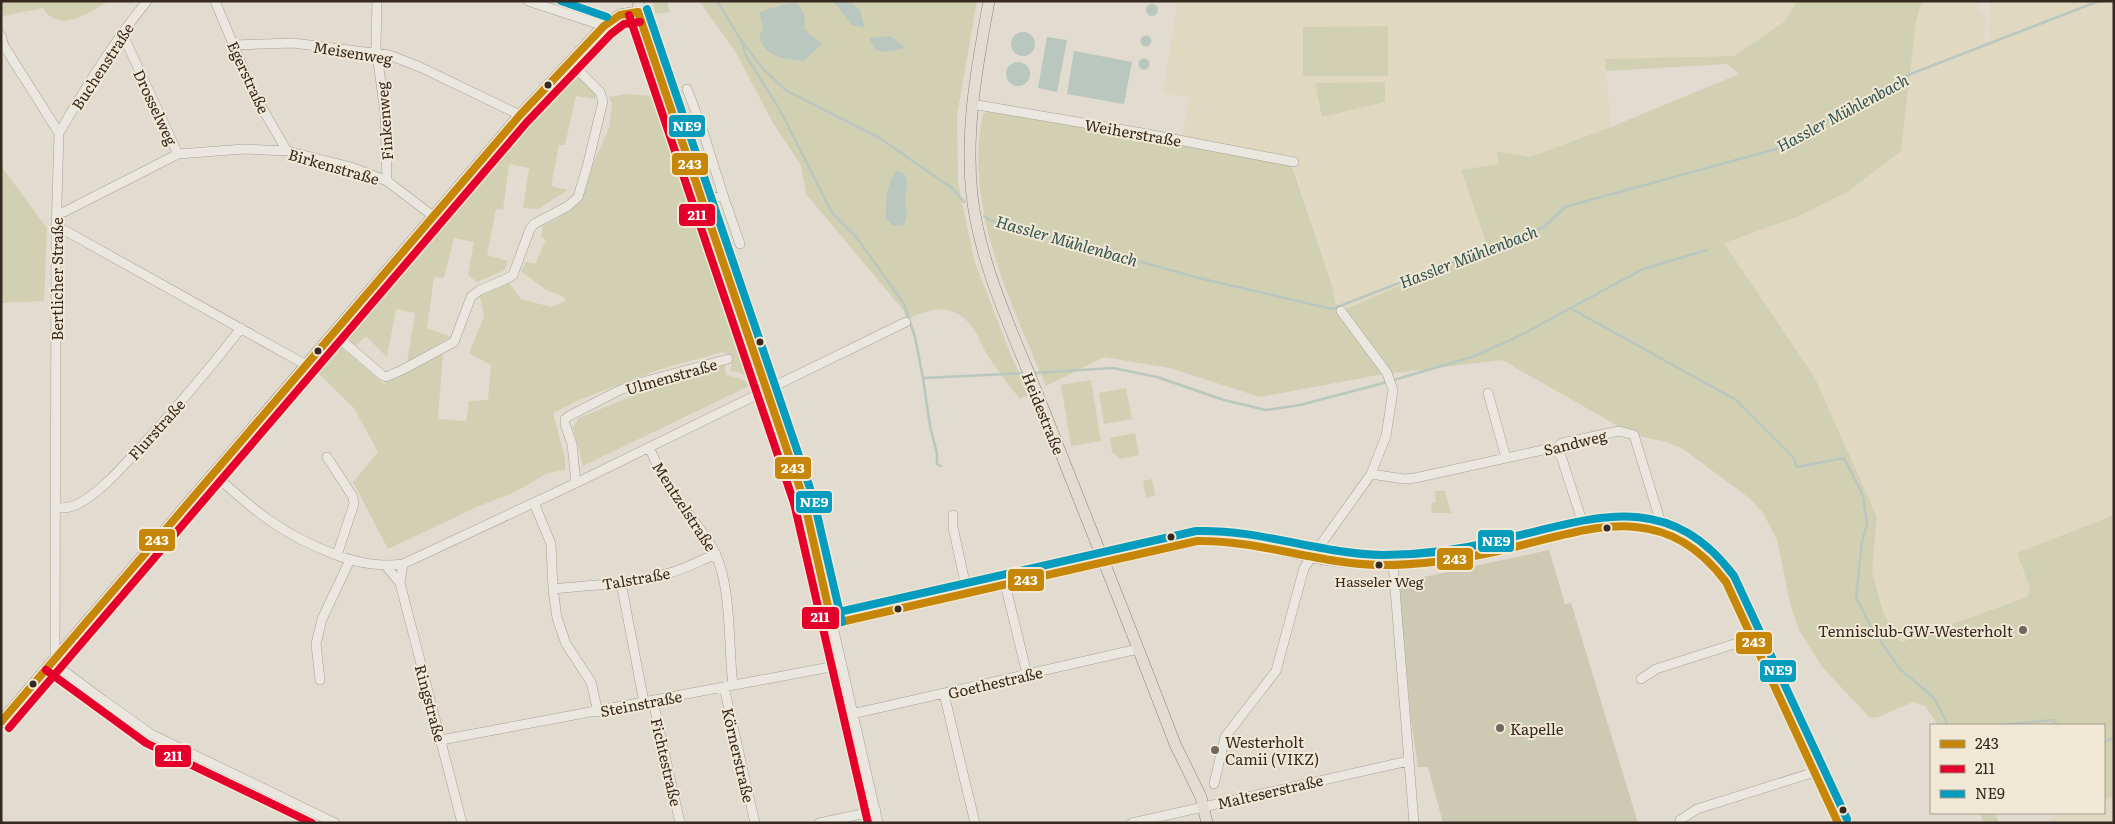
<svg xmlns="http://www.w3.org/2000/svg" width="2115" height="824" viewBox="0 0 2115 824" font-family="Literata,serif">
<style>
.farmland{fill:#e0d8c1}
.green{fill:#d2d0b3}
.cemetery{fill:#cccab2}
.water{fill:#b9c7be}
.lines{fill:none;stroke-linecap:round;stroke-linejoin:round}
.stream{stroke:#b9c7be;stroke-width:2.5}
.minor-casing{stroke:#a8a197;stroke-width:10}
.major-casing{stroke:#8d867e;stroke-width:12}
.minor{stroke:#eae7e0;stroke-width:9}
.major{stroke:#e2dcd2;stroke-width:11}
.bus-1-casing{stroke:#f2e8d6;stroke-width:11}
.bus-2-casing{stroke:#f2e8d6;stroke-width:11}
.bus-3-casing{stroke:#f2e8d6;stroke-width:11}
.bus-1{stroke:#c68708;stroke-width:8}
.bus-2{stroke:#e4002b;stroke-width:8}
.bus-3{stroke:#059cbd;stroke-width:8}
.bus-dot{fill:#352920;stroke:#f2e8d6;stroke-width:2}
.poi-dot{fill:#72675d;stroke:#f2e8d6;stroke-width:2}
.labels{text-anchor:middle;dominant-baseline:central;stroke-width:4;stroke-linejoin:round;paint-order:stroke}
.bus-label{font-size:14px;fill:#352920;stroke:#f2e8d6}
.street-label{font-size:15px;fill:#352920;stroke:#f2e8d6}
.poi-label{font-size:15px;fill:#352920;stroke:#f2e8d6;text-anchor:start}
.water-label{font-size:16px;font-style:italic;fill:#31544f;stroke:#f2e8d6}
.line-badge{stroke:#f2e8d6;stroke-width:2}
.badge-label{font-size:14px;text-anchor:middle;font-weight:bold;fill:#fff}
</style>
<rect width="100%" height="100%" fill="#e2dbcf"/>
<!-- farmland -->
<path class="farmland" d="M1178,1H1797L1784,22L1734,56L1605,59L1611,127L1530,157L1497,151L1499,164L1488,248L1341,311L1335,302L1334,290L1301,189L1290,150L1287,154L1280,155L1182,137L1190,98L1163,93Z
M1922,1H1979V11L1986,17L1984,44L1989,40L1990,1H2114V515L2017,553L2030,588L2027,597L1902,642L1898,640L1883,612L1872,571L1877,517L1815,378L1724,242L1797,217L1849,191L1901,151L1916,20Z
M2114,796V823H2051L2049,819L2066,813H2104V800Z"/>
<!-- green -->
<path class="green" d="M1,1H109C90,12 59,35 43,8L3,16Z
M653,1H667L670,12L655,14Z
M699,1H977L957,115L958,182L974,260L1012,358L1030,395L1020,399C1008,384 995,368 985,351C981,344 978,334 972,327C954,302 930,308 906,320L904,311L806,194L801,165L773,123L735,51Z
M1797,1H1922L1916,21L1901,151L1849,191L1797,217L1724,243L1815,378L1877,517L1872,571L1883,612L1898,640L1902,642L2027,597L2030,588L2017,553L2114,515V796L2104,800V725H1938L1925,706L1913,702L1878,717L1870,718L1822,667L1799,630L1791,607L1777,540L1763,513L1748,497L1683,449L1666,442L1634,435L1502,360L1378,375L1260,397L1170,368L1104,357L1046,386C1011,303 963,206 983,114L990,109L1291,163L1334,291L1335,302L1341,311L1488,248L1461,170L1499,164L1496,151L1530,157L1611,127L1739,74L1727,64L1606,71L1605,59L1734,56L1784,22Z
M1388,26V76H1303V27Z
M577,74L597,93L595,99L576,96L565,145H559L551,186L568,190L538,209L523,208L529,168L509,164L503,210L496,209L487,255L508,261L505,270L477,282L468,275L474,242L454,238L444,278L434,277L427,328L451,337L407,362L415,313L396,309L387,357L366,336L356,346L344,335L535,113Z
M1385,82V102L1322,117L1315,83Z
M626,94L654,96L723,298L755,383L741,373L731,371L732,358L723,352L661,369L581,399L553,413L565,458V470L548,473L515,492L479,506L388,549L353,482L378,452L354,408L318,373L340,346L384,384L443,352L438,419L466,421L469,401L488,400L491,365L469,353L484,317L480,296L509,283L521,299L551,307L567,300L560,295L546,290L521,271L526,262L535,264L546,240L541,236L543,226L568,212L580,202L595,159L609,128L612,104L609,97Z
M1,166L47,228L44,301L1,303Z
M725,364L726,375L744,380L749,386L583,466L573,427L579,418L644,391L683,381Z
M1091,380L1101,441L1071,446L1061,385Z
M1126,388L1132,419L1104,424L1099,393Z
M1135,433L1139,455L1121,459L1112,452L1110,438Z
M1152,479L1155,496L1146,498L1143,481Z
M1435,491H1445L1451,513H1431L1432,503L1436,502Z
M1979,813H1995L1999,823H1984Z"/>
<!-- cemetery -->
<path class="cemetery" d="M1549,550L1565,604L1571,603L1638,823H1443L1428,767H1418L1411,720L1399,591L1403,582L1410,580Z"/>
<!-- water -->
<path class="water" d="M833,1H850L860,10L865,28L852,25Z
M789,3L798,4L805,16L804,29L822,44L804,61C784,59 766,58 759,37L763,28L759,12Z
M1146 10a6 6 0 1 1 12 0a6 6 0 1 1-12 0Z
M1011 44a12 12 0 1 1 24 0a12 12 0 1 1-24 0Z
M1140.5 41a5.5 5.5 0 1 1 11 0a5.5 5.5 0 1 1-11 0Z
M890,36L906,48L883,52L875,49L869,38Z
M1047,37L1067,40L1057,92L1038,88Z
M1074,51L1132,62L1124,104L1067,94Z
M1138.5 64a5.5 5.5 0 1 1 11 0a5.5 5.5 0 1 1-11 0Z
M1006 74a12 12 0 1 1 24 0a12 12 0 1 1-24 0Z
M897,171L904,173C909,187 906,185 905,197C905,210 910,212 904,225L893,226L886,219C886,204 886,182 897,171Z"/>
<g class="lines">
<!-- stream -->
<path class="stream" d="M717,1L741,40L764,70L787,91L878,137L952,188L964,202
M741,40L746,56L780,110L832,213L857,238L904,304L915,337L923,378L1026,373
M984,216L990,220L1199,278L1332,309L1544,227L1565,207L1776,149L1908,75L2099,1
M1570,308L1736,400L1793,457L1797,467L1844,458L1863,496L1867,524L1862,542L1856,597L1871,627L1899,668L1934,698L1948,725
M1034,373L1113,368L1157,377L1224,400L1266,410L1300,405L1380,384L1475,356L1519,336L1643,269L1707,250
M923,378L930,426L937,454V464L941,466
M2002,725L2053,720L2058,725
M2104,742L2114,738"/>
<!-- minor casing -->
<g class="minor-casing">
<path id="minor" d="M215,1L254,94L287,151
M377,1L376,47L385,113L387,181
M528,1L604,26
M638,12L804,500L878,823
M122,33L178,154
M1,36L4,46L59,133L56,235L55,659
M234,45L293,43L389,55L420,67L520,115
M687,89L702,128L723,195
M972,104L1142,133L1294,162
M59,133C86,87 113,43 147,1
M702,202L723,195L740,244
M57,212H64L178,154L244,149L287,151L351,167L387,181L433,216
M56,227L66,231L306,365
M333,333L382,375L386,377L402,370L454,342L471,297L480,290L504,280L513,275L530,229L534,224L568,206L578,197L587,167L603,101L600,92L570,62
M1488,393L1506,458
M649,447C656,463 663,479 673,494C687,514 705,531 715,553C732,588 728,645 733,685
M1554,450L1561,456L1585,530
M327,457L353,497L354,504L337,555
M213,473C254,511 283,535 336,555C359,563 379,567 403,564L576,483L906,322
M1371,474L1404,479L1415,478L1547,449L1554,450L1562,443L1619,431L1634,435L1660,520L1661,530
M576,483L572,444L565,424V419L569,416L620,390L646,381L728,359
M534,503L551,544L553,589L557,618L566,644L591,682L598,712
M56,508C64,508 71,508 78,504C102,491 122,467 140,448C175,409 209,370 241,328
M953,515V527L967,592
M403,564L400,583L462,823
M1393,564L1414,823
M386,566L400,583
M621,583L644,702
M1005,584L1027,674
M553,589C592,585 631,584 669,573C685,569 701,560 716,554
M832,624L1197,541C1252,537 1305,562 1359,564C1400,566 1440,563 1480,555C1523,547 1564,532 1607,526C1655,522 1699,540 1726,582L1838,823
M52,662L103,700L151,734L335,823
M1641,679L1656,669L1753,638
M320,680L316,644L322,619L350,560
M724,687L755,823
M944,694L975,823
M653,701L680,823
M852,714L1138,649
M441,740L841,665
M1214,784L1225,737L1276,671L1304,568L1371,474L1386,436L1393,390L1387,373L1341,311
M1680,820L1697,809L1815,772
M819,823L876,811
M1132,823L1408,761"/>
</g>
<!-- major casing -->
<g class="major-casing">
<path id="major" d="M989,1C977,66 965,129 972,196C981,270 1016,339 1043,408C1087,520 1132,631 1175,744L1201,797L1207,823
M1,722L520,115L604,26L620,15L638,12L639,1"/>
</g>
<!-- minor -->
<use href="#minor" class="minor"/>
<!-- major -->
<use href="#major" class="major"/>
<!-- bus-1 casing -->
<g class="bus-1-casing">
<path id="bus-1" d="M638,12L804,500L832,624
M832,624L1197,541C1260,540 1318,564 1381,565C1420,565 1459,560 1498,551C1585,531 1661,495 1726,582L1838,823
M1,722L520,115L604,26L620,15L638,12"/>
</g>
<!-- bus-2 casing -->
<g class="bus-2-casing">
<path id="bus-2" d="M629,15L794,503L868,823
M46,670L146,743L312,823
M9,728L527,122L611,34L624,24L640,22"/>
</g>
<!-- bus-3 casing -->
<g class="bus-3-casing">
<path id="bus-3" d="M561,1L607,17
M647,9L813,497L842,622
M830,614L1196,531C1260,529 1320,554 1383,555C1421,555 1459,550 1496,541C1588,520 1666,485 1734,576L1847,819"/>
</g>
<!-- bus-1 -->
<use href="#bus-1" class="bus-1"/>
<!-- bus-2 -->
<use href="#bus-2" class="bus-2"/>
<!-- bus-3 -->
<use href="#bus-3" class="bus-3"/>
</g>
<!-- markers -->
<g class="bus-dot">
<circle cx="548" cy="85" r="4.5"/>
<circle cx="760" cy="342" r="4.5"/>
<circle cx="318" cy="351" r="4.5"/>
<circle cx="1607" cy="528" r="4.5"/>
<circle cx="1171" cy="537" r="4.5"/>
<circle cx="1379" cy="565" r="4.5"/>
<circle cx="898" cy="609" r="4.5"/>
<circle cx="33" cy="684" r="4.5"/>
<circle cx="1843" cy="810" r="4.5"/>
</g>
<g class="poi-dot">
<circle cx="2023" cy="630" r="5"/>
<circle cx="1500" cy="728" r="5"/>
<circle cx="1215" cy="750" r="5"/>
</g>
<g class="labels">
<!-- bus labels -->
<g class="bus-label">
<text x="1379" y="581">Hasseler Weg</text>
</g>
<!-- street labels -->
<g class="street-label">
<text transform="translate(353 52) rotate(9)">Meisenweg</text>
<text transform="translate(102 66) rotate(-57)">Buchenstraße</text>
<text transform="translate(249 77) rotate(65)">Egerstraße</text>
<text transform="translate(156 107) rotate(65)">Drosselweg</text>
<text transform="translate(384 121) rotate(-94)">Finkenweg</text>
<text transform="translate(1133 132) rotate(10)">Weiherstraße</text>
<text transform="translate(334 166) rotate(16)">Birkenstraße</text>
<text transform="translate(56 279) rotate(-90)">Bertlicher Straße</text>
<text transform="translate(671 376) rotate(-16)">Ulmenstraße</text>
<text transform="translate(1044 413) rotate(68)">Heidestraße</text>
<text transform="translate(156 429) rotate(-48)">Flurstraße</text>
<text transform="translate(1575 442) rotate(-14)">Sandweg</text>
<text transform="translate(685 506) rotate(57)">Mentzelstraße</text>
<text transform="translate(636 578) rotate(-10)">Talstraße</text>
<text transform="translate(995 682) rotate(-13)">Goethestraße</text>
<text transform="translate(431 703) rotate(75)">Ringstraße</text>
<text transform="translate(641 703) rotate(-11)">Steinstraße</text>
<text transform="translate(739 755) rotate(77)">Körnerstraße</text>
<text transform="translate(667 762) rotate(77)">Fichtestraße</text>
<text transform="translate(1270 791) rotate(-13)">Malteserstraße</text>
</g>
<!-- poi labels -->
<g class="poi-label">
<text x="2013" y="630" text-anchor="end">Tennisclub-GW-Westerholt</text>
<text x="1510" y="728">Kapelle</text>
<text x="1225" y="741">Westerholt<tspan x="1225" dy="17">Camii (VIKZ)</tspan></text>
</g>
<!-- water labels -->
<g class="water-label">
<text transform="translate(1842 112) rotate(-28)">Hassler Mühlenbach</text>
<text transform="translate(1067 240) rotate(16)">Hassler Mühlenbach</text>
<text transform="translate(1468 256) rotate(-21)">Hassler Mühlenbach</text>
</g>
</g>
<g class="line-badge">
<rect x="668" y="114" width="38" height="24" rx="5" fill="#059cbd"/>
<rect x="671" y="152" width="38" height="24" rx="5" fill="#c68708"/>
<rect x="678" y="203" width="38" height="24" rx="5" fill="#e4002b"/>
<rect x="774" y="456" width="38" height="24" rx="5" fill="#c68708"/>
<rect x="795" y="490" width="38" height="24" rx="5" fill="#059cbd"/>
<rect x="138" y="528" width="38" height="24" rx="5" fill="#c68708"/>
<rect x="1477" y="529" width="38" height="24" rx="5" fill="#059cbd"/>
<rect x="1436" y="547" width="38" height="24" rx="5" fill="#c68708"/>
<rect x="1007" y="568" width="38" height="24" rx="5" fill="#c68708"/>
<rect x="801" y="606" width="39" height="24" rx="5" fill="#e4002b"/>
<rect x="1735" y="631" width="38" height="24" rx="5" fill="#c68708"/>
<rect x="1759" y="659" width="38" height="24" rx="5" fill="#059cbd"/>
<rect x="154" y="744" width="38" height="24" rx="5" fill="#e4002b"/>
</g>
<g class="badge-label">
<text x="687" y="131">NE9</text>
<text x="690" y="169">243</text>
<text x="697" y="220">211</text>
<text x="793" y="473">243</text>
<text x="814" y="507">NE9</text>
<text x="157" y="545">243</text>
<text x="1496" y="546">NE9</text>
<text x="1455" y="564">243</text>
<text x="1026" y="585">243</text>
<text x="820" y="622">211</text>
<text x="1754" y="647">243</text>
<text x="1778" y="675">NE9</text>
<text x="173" y="761">211</text>
</g>
<!-- border -->
<rect width="2115" height="824" fill="none" stroke="#352920" stroke-width="5"/>
<!-- legend -->
<rect x="1930" y="724" width="175" height="90" fill="#f2e8d6" stroke="#a69c8d"/>
<rect x="1940" y="740" width="25" height="8" fill="#c68708" stroke="#a69c8d"/>
<text x="1975" y="749" font-size="15" fill="#352920">243</text>
<rect x="1940" y="765" width="25" height="8" fill="#e4002b" stroke="#a69c8d"/>
<text x="1975" y="774" font-size="15" fill="#352920">211</text>
<rect x="1940" y="790" width="25" height="8" fill="#059cbd" stroke="#a69c8d"/>
<text x="1975" y="799" font-size="15" fill="#352920">NE9</text>
</svg>
